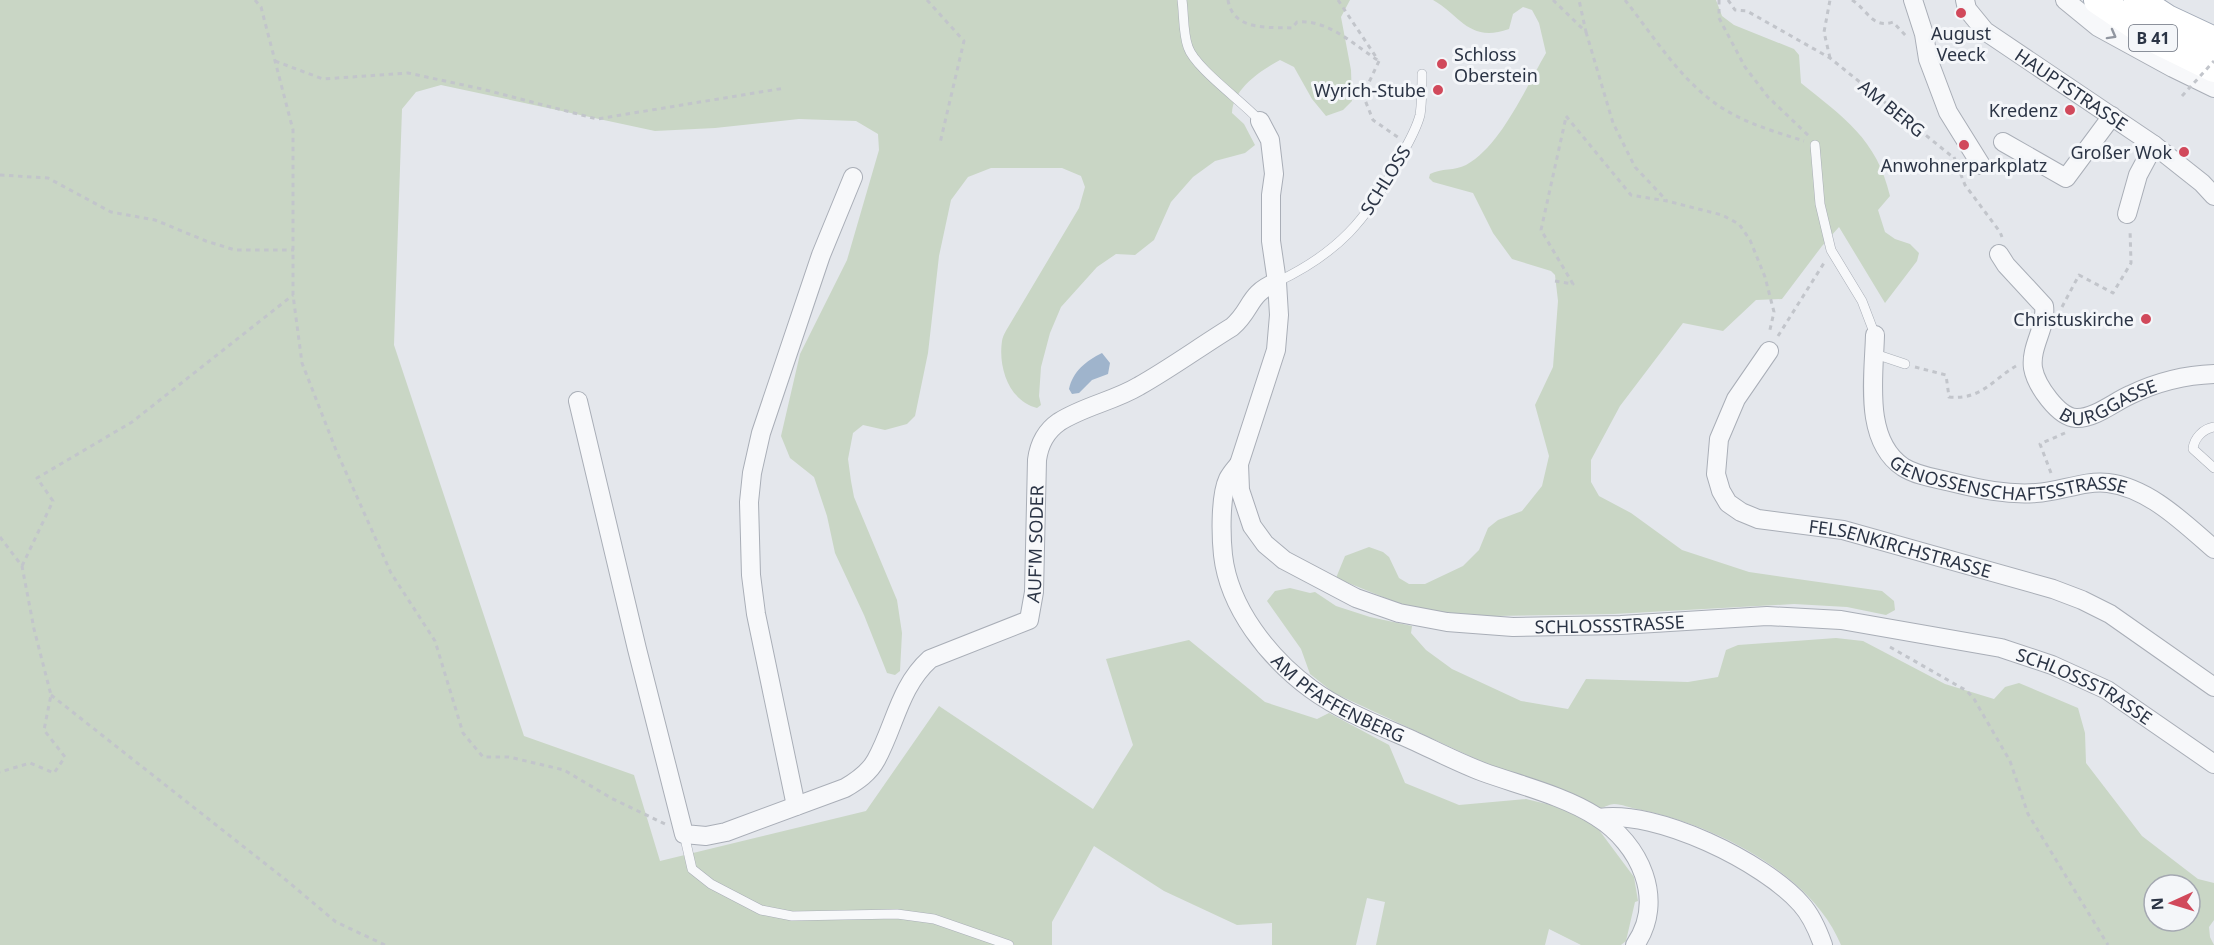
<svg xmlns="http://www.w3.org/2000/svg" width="2214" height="945" viewBox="0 0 2214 945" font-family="'Noto Sans',sans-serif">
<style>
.green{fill:#c9d6c5;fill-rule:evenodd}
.water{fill:#9fb4cc}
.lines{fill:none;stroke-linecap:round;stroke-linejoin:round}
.lane-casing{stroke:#a9aeb7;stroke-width:10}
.street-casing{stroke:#a9aeb7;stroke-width:20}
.primary-casing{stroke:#a3abb8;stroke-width:30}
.path{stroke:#c2c5cb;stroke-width:3;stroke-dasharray:4.5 4.5;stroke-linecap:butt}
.lane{stroke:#f7f8fa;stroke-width:9}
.street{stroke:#f7f8fa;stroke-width:18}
.primary{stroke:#fff;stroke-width:28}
.path-bridge{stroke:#c2c5cb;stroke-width:3;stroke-dasharray:4.5 4.5;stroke-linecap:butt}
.oneway{stroke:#9196a0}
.poi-dot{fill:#d1495b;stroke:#f4f6f9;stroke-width:2}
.labels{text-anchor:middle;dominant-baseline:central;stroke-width:6;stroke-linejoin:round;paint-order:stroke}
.shield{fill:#f4f6f9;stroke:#676e7b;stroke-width:1.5}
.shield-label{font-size:16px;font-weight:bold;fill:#2b3445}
.poi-label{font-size:18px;fill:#2b3445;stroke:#f4f6f9;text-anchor:end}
.street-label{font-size:18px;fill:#2b3445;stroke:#f4f6f9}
</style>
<rect width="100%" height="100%" fill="#e4e7ec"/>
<!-- green -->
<path class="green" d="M0,0H1350L1341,17L1351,70L1352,101L1343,110L1326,116L1312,99L1294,67L1280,60C1260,71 1233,89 1232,113L1244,124L1255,145L1245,153L1215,161L1193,177L1171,202L1154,240L1135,255L1116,254L1097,267L1061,307L1050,333L1041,367L1039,396L1041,405L1037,408C1009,401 998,367 1002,341C1003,335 1007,329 1010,324L1079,208L1085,187L1081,176L1062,168H991L968,177L951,200L939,256L928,353L915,416L907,424L885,430L863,425L853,433L848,459L851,481L854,497L897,600L902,633L900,671L895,675L887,673L864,615L835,553L827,516L814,477L790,458L781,436L800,354L847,260L879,150L878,134L856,121L799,119L715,128L655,131L441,85L416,92L402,109L394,345L524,736L634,775L660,861L866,811L939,706L1093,809L1133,745L1106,659L1189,640L1265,702L1317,719L1329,713L1389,745L1405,783L1459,805L1526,799L1555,806L1582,817L1599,830L1634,877L1638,901L1635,902L1626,941L1621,945H1581L1549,929L1545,945H1376L1385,902L1367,898L1356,945H1272V923L1237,925L1164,891L1094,846L1052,922V945H0Z
M1433,0H1716L1722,16L1734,25L1794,49L1799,55L1801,83C1843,117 1877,139 1890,196L1878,210L1885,232L1895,239L1910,244L1919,253L1917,261L1885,303L1839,227L1822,246L1782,299L1756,300L1723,331L1683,323L1620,406L1591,460V482L1599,496L1631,513L1682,550L1749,572L1882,591L1894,601L1895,610L1886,615L1847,607L1794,604L1614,614L1492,616L1415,610L1336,578L1345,556L1369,547L1383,552L1389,557L1399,578L1409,584H1425L1463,566L1479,550L1488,528L1498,520L1522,511L1542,486L1549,456L1535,405L1553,367L1558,301L1555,275L1551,271L1512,259L1493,233L1473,193L1433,182L1429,178L1430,174C1441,168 1455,171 1466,165C1501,146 1526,87 1546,53L1539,23L1532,10L1523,7L1513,14L1509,29C1469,43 1461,16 1433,0Z
M1290,588L1310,593L1315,592L1336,606L1370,617L1412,626L1411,633L1426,650L1452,669L1521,701L1568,709L1586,679L1688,682L1718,677L1726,650L1738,645L1836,638L1863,641L1945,684L1994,699L2005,687L2019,683L2078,708L2085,733L2086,763L2142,836L2198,879L2214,883V920L2209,927L2210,937L2214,945H1841C1831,921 1814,900 1794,883C1751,846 1692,820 1637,809C1630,808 1622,804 1614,804C1610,804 1605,807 1601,808L1515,777L1334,693L1310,674L1301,649L1267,601L1275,591ZM2154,885H2190V921H2154Z"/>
<!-- water -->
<path class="water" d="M1102,353L1110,363L1108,374L1092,380L1079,393L1072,394L1069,389C1073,371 1086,361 1102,353Z"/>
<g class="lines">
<!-- lane casing -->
<g class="lane-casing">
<path id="lane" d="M1182,0C1184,15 1183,33 1188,47C1195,68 1242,101 1260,121
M1815,145L1820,204L1831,250L1862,301L1875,335
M1277,282C1338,253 1367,220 1398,161C1406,147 1416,131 1420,115C1422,102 1422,88 1422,74
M1875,354L1905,364
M2214,427C2203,429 2194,438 2193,449L2214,468
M684,834L692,869L711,884L761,910L792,916L897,914L934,919L1009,945"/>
</g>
<!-- street casing -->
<g class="street-casing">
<g id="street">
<path d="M1913,0L1924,34L1928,59L1948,112L1981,165"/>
<path id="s1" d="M1965,0L1967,9L1985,31L2154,145L2202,183L2214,196"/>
<path d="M2065,0L2098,27L2173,68L2214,88"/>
<path id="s2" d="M1260,121L1270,140L1274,174L1271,195V241L1277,282L1279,315L1276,350L1239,464L1240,490L1252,526L1265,544L1284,560L1356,598L1399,613L1447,622L1513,627L1621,625L1767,616L1841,620L2001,648L2052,665L2107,690L2214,764"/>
<path d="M2003,142L2066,178L2112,116"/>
<path d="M2127,214L2138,175L2154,145"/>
<path id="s3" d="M1999,254L2006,265L2044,306C2047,327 2030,346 2033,368C2036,385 2058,417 2076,418C2094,419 2114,402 2130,395C2157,382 2185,375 2214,374"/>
<path id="s4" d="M1875,335C1874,376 1863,440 1903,467C1917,476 1935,478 1951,482C1979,489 2007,495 2036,493C2060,492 2084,480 2108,483C2149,488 2184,523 2214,549"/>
<path id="s5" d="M1769,351L1736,399L1719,439L1716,474L1721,491L1728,503L1741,512L1758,519L1843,530L2053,589L2082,600L2110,614L2214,687"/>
<path id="s6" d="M578,401L637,649L684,834L706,836L726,832L845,788C857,781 869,773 876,760C895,726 899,687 930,659L1029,620L1034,592L1037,460C1039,445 1046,431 1059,422C1084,406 1114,401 1139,386C1171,368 1201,346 1232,327C1253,309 1247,294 1277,282"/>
<path id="s7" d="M1239,464C1235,469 1231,473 1228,479C1220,496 1221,536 1223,555C1229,608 1269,658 1311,689C1341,711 1378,725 1412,740C1436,751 1459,763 1483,772C1519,785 1565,796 1597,817C1640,844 1666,900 1635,945"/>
<path d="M796,806L756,614L751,575L749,502L752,473L761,433L821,255L853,177"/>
<path d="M1599,818C1656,809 1764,862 1801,904C1812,916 1818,931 1823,945"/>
</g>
</g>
<!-- primary casing -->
<g class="primary-casing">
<path id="primary" d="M2098,0L2157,40L2214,68
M2138,0L2167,19L2214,41"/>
</g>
<!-- path -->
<path class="path" d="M255,0L261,7L293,130V295L302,363L336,450L391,573L435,641L463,733L483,757H509L564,770L611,798L665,824
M927,0L964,41L940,143
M1228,0C1233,31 1268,27 1292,28L1297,22C1328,19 1354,45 1379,61
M1338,0L1378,60
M1553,0L1586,32L1579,0
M1625,0C1655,38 1684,86 1727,111C1751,125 1779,133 1804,141
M1719,0V18L1745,67L1768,97L1809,136
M1728,0L1735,10L1747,11L1830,58L1954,158
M1852,0C1868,10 1872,29 1893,22L1906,36
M1586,32L1613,123L1635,167L1667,201
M1830,58L1824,32L1830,0
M275,61L323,79L408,73L482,89L597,119L785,88
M1379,61L1363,95L1373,120L1399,138
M1566,116L1631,195L1667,201L1722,215L1739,224L1750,240L1765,277L1774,312L1769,334
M1954,157L1965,185L2000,232L2002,237
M0,175L48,178L111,212L155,220L206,241L235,250H294
M1555,281L1573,284L1541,230L1566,117
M2062,307L2079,275L2113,293L2131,263L2130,229
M1778,336L1824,263
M1915,367L1946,375L1949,397C1981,400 1991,381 2016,366
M2051,473L2040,444L2065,433
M0,537L22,566L34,629L51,695L44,730L65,757L54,773L30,763L0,772
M22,566L53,501L37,478L132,422L293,295
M1890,647L1967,691L1974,699L2010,761L2028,814L2108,945
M51,695L286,880L336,922L385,945"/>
<!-- lane -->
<use href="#lane" class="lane"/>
<!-- street -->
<use href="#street" class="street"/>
<!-- primary -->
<use href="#primary" class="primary"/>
<!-- path-bridge -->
<path class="path-bridge" d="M2182,96L2214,61"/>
</g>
<!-- one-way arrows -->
<defs><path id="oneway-chevron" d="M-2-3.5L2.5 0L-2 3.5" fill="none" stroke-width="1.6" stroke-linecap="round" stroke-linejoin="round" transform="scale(1.5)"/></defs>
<use class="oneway" href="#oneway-chevron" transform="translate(2112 35) rotate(29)"/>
<!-- markers -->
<g class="poi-dot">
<circle cx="1961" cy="13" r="6"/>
<circle cx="1442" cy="64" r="6"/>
<circle cx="1438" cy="90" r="6"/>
<circle cx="2070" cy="110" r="6"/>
<circle cx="1964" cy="145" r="6"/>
<circle cx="2184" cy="152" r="6"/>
<circle cx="2146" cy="319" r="6"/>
</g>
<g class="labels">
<!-- shield labels -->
<rect class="shield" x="2129" y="25" width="48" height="26" rx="4.5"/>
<g class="shield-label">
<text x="2153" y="38">B 41</text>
</g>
<!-- poi labels -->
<g class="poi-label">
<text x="1961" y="33" text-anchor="middle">August<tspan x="1961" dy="21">Veeck</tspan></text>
<text x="1454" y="54" text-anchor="start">Schloss<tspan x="1454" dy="21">Oberstein</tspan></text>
<text x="1426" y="90">Wyrich-Stube</text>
<text x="2058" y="110">Kredenz</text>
<text x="2172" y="152">Großer Wok</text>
<text x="1964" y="165" text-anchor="middle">Anwohnerparkplatz</text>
<text x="2134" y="319">Christuskirche</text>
</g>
<!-- street labels -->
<g class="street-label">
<text stroke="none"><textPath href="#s1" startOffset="142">HAUPTSTRASSE</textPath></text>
<text transform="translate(1892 108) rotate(39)">AM BERG</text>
<text transform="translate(1385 180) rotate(-58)">SCHLOSS</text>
<text stroke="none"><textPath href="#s3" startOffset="237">BURGGASSE</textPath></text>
<text stroke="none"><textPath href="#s4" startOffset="249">GENOSSENSCHAFTSSTRASSE</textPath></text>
<text stroke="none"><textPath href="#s6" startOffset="956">AUF'M SODER</textPath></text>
<text stroke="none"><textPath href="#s5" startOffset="348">FELSENKIRCHSTRASSE</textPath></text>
<text stroke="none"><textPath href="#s2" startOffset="802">SCHLOSSSTRASSE</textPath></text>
<text stroke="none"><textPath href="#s2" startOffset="1288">SCHLOSSSTRASSE</textPath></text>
<text stroke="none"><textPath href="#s7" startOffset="288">AM PFAFFENBERG</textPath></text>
</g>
</g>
<!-- north arrow -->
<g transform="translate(2172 903) rotate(266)"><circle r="28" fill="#f4f6f9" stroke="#a4a8b1" stroke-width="1.5"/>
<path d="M0-4.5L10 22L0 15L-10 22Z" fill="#d1495b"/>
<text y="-9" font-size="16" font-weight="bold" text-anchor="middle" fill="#2b3445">N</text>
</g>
</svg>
